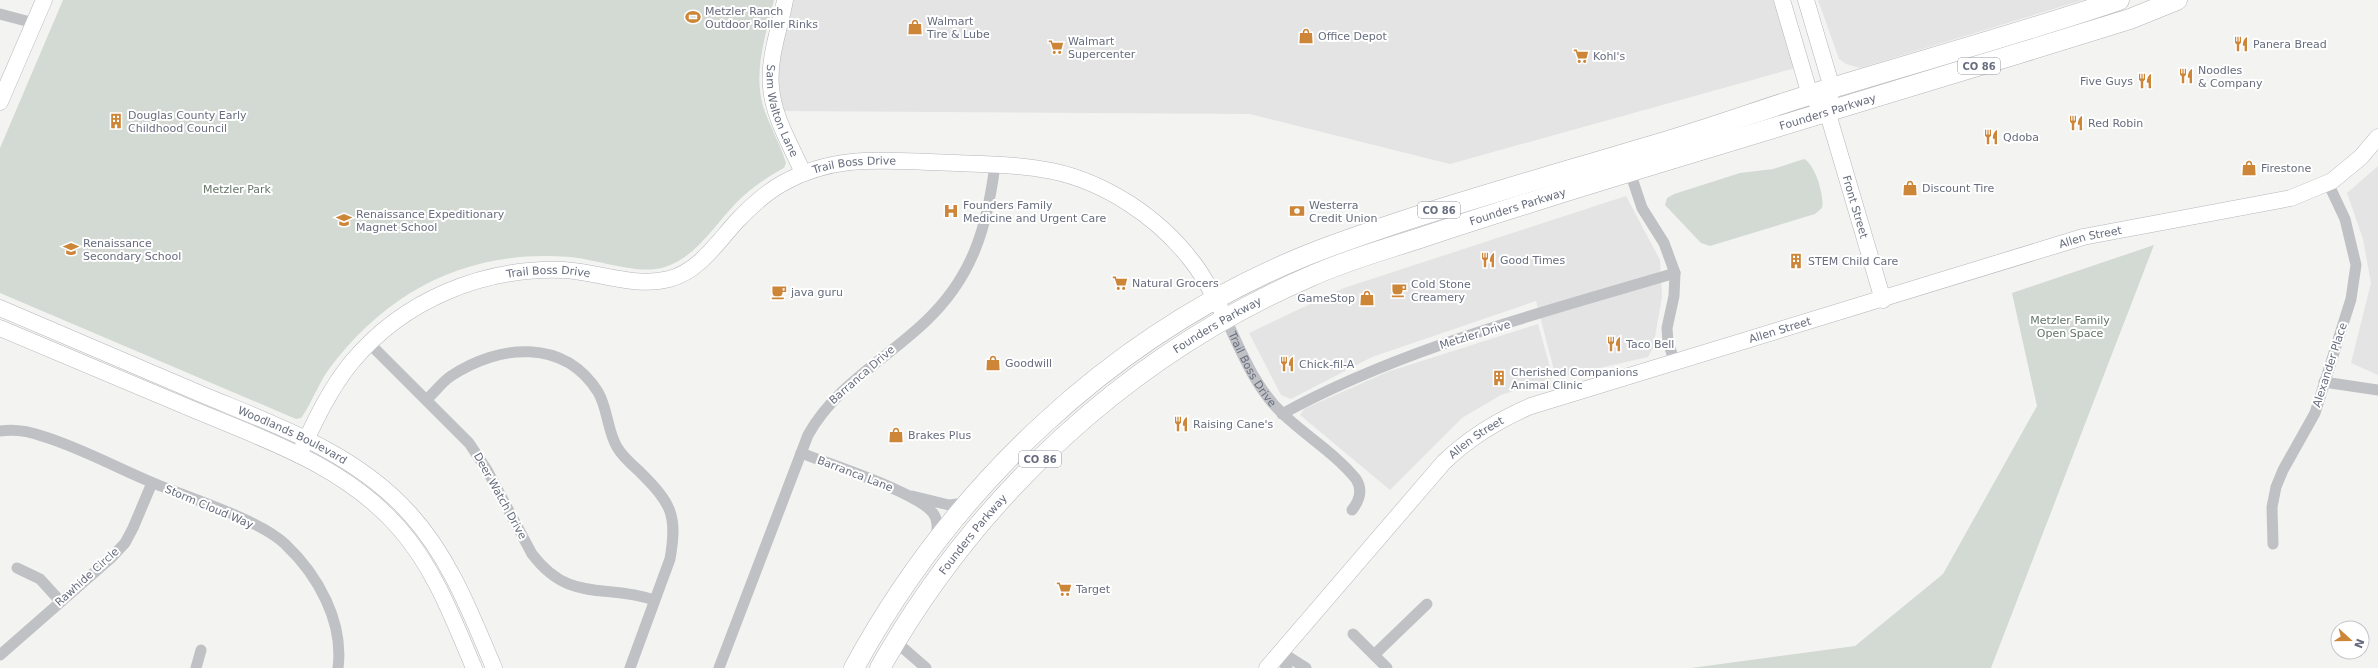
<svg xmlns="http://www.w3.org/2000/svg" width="2378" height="668" viewBox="0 0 2378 668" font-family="'DejaVu Sans',sans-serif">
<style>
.built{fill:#e4e4e4}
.green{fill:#d3dad3}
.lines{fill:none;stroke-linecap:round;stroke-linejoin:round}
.secondary-casing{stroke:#b5b6bc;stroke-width:17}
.highway-casing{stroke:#b3b4b8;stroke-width:21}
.street{stroke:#c0c1c5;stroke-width:11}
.secondary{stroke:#fff;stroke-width:16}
.highway{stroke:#fff;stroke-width:20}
.labels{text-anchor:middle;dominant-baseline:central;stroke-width:4;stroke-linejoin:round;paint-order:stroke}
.shield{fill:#fff;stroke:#9599a5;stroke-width:1}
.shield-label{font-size:10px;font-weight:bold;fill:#676d7e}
.poi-label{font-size:11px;fill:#676d7e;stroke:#fff;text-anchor:start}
.street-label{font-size:11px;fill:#676d7e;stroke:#fff}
.park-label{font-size:11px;fill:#647666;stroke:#fff}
</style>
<rect width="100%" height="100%" fill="#f3f4f1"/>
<!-- built -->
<path class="built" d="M787,0H1773L1795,68L1450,164L1250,114L779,111L777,51Z
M1818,0H2083L1860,68L1846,64L1839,59Z
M2378,166V375L2351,363L2371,283L2363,239L2347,193Z
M1626,196L1660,260L1662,297L1653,348L1648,357L1556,378L1536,301L1372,357L1291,399L1281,395L1249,333L1344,288Z
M1538,324L1553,378L1501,395L1462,418L1390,490L1300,415L1304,409L1387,372Z"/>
<!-- green -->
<path class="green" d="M63,0H774C766,34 753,71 763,106C769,125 780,143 786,163L784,168C767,177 750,189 736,203C714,226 696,257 665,267C639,276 597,259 570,257C469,249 389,289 329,369C318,384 312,403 301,418L296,419L0,293V148Z
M1804,159C1815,164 1825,197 1822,208L1815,214L1710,246L1701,243L1665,205L1667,198L1674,194L1740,173L1773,169Z
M2154,245L1991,668H1691L1855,646L1943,574L2037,406L2012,293Z"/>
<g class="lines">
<!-- secondary casing -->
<g class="secondary-casing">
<g id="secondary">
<path id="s2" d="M785,0C780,28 768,58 771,87C773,117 792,147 803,173"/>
<path id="s3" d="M1782,0L1810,95L1828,114L1883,300"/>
<path d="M1806,0L1832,88L1830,98"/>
<path d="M0,102L44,0"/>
<path id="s4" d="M0,308C67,337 134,365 201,394C275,425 355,452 410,514C450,558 471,614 494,668"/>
<path d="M0,328C64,355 128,382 192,409C266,440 345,466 399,528C435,569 453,619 474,668"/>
<path id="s5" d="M299,455C314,423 329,390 351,363C403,300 483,267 564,270C598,272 635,288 669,279C698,272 717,243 736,222C750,207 765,193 783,183C832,156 876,160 930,162C970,164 1012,163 1052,171C1105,182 1158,217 1191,260C1205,277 1215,298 1225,317"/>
<path id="s6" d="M1267,668L1444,462C1470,437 1498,420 1531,406L2083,237L2291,198L2332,181L2361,157L2378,137"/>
</g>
</g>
<!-- highway casing -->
<g class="highway-casing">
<g id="highway">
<path d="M854,668C953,486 1112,335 1305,256C1337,243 1370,232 1403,221C1483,195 1564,172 1644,148C1708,130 1771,106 1835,87C1930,58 2025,32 2119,0"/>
<path id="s7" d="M880,668C977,496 1127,356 1309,277C1346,260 1387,249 1426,236C1502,211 1579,187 1655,164C1814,116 1972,68 2130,19L2177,0"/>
</g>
</g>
<!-- street -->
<g class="street">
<path d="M0,14L34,23"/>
<path d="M1633,169L1630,172L1642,208L1664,243L1675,273L1674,296L1667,328L1668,342L1675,363"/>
<path id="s1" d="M1225,317C1241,351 1255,388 1283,414C1306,436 1336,454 1356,479C1363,490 1360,500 1352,510"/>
<path d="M369,343L469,443L487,470L532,554C570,604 604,583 654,600"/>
<path d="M2324,382L2378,390"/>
<path d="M427,399C435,392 442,382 451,376C499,344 564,338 598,392C608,409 607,430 617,447C622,456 631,464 639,471C671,503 678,514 670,559L630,668"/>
<path d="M1282,414C1404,347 1542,313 1675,273"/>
<path d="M0,431C14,429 28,431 42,436C79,447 115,467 151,482C186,497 259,519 285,544C318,575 344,622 338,668"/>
<path d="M801,453C829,464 917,492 933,513C939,521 937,531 936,540"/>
<path d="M912,496L949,505L966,503"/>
<path d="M2273,544L2272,507L2276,487L2283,470L2315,413L2351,299L2356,265L2345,219L2328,183"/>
<path d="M17,568L40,579L60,601"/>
<path d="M1353,634L1387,668"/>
<path d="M895,641L926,668"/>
<path d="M1279,654L1287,656L1306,668"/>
<path d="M1279,654L1287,668"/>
<path d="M0,655L112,557L125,543L133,528L152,483"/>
<path d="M1374,655L1427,604"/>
<path d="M196,668L201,650"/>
<path d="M719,668L808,435C836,385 885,360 925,322C973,277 987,227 995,165"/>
</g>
<!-- secondary -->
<use href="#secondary" class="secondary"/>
<!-- highway -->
<use href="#highway" class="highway"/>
</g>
<!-- icons -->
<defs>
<g id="stadium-bare" transform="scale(1.2)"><path d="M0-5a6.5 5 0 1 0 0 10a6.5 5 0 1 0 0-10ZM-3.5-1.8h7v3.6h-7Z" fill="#cd8537" stroke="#fff" stroke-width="2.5" paint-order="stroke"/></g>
<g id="shop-bare" transform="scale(1.2)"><path d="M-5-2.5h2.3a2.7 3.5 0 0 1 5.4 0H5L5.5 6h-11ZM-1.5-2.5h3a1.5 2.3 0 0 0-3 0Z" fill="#cd8537" stroke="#fff" stroke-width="2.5" paint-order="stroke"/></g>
<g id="restaurant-bare" transform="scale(1.2)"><path d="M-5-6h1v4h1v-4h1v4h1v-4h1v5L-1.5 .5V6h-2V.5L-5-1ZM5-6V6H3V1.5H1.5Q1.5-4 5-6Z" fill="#cd8537" stroke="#fff" stroke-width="2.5" paint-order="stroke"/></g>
<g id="supermarket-bare" transform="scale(1.2)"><path d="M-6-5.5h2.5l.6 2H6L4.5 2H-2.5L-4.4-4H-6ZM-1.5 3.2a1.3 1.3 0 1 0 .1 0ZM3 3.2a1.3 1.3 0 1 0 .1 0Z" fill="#cd8537" stroke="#fff" stroke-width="2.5" paint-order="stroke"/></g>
<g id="building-bare" transform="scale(1.2)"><path d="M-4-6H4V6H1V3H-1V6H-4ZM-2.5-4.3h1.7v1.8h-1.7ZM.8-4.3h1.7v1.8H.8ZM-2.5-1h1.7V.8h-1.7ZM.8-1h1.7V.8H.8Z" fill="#cd8537" stroke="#fff" stroke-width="2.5" paint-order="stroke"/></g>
<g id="hospital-bare" transform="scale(1.2)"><path d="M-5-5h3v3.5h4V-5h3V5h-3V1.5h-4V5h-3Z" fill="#cd8537" stroke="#fff" stroke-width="2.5" paint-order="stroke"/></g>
<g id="bank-bare" transform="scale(1.2)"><path d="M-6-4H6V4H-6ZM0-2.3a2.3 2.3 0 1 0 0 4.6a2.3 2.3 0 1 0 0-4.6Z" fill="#cd8537" stroke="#fff" stroke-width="2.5" paint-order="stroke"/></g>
<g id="school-bare" transform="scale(1.2)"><path d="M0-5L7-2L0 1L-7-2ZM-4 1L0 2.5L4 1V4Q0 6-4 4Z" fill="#cd8537" stroke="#fff" stroke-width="2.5" paint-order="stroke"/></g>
<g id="cafe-bare" transform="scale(1.2)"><path d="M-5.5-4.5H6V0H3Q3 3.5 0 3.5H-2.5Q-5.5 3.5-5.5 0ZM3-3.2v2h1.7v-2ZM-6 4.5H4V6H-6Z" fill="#cd8537" stroke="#fff" stroke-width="2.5" paint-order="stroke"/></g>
</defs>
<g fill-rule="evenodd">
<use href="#stadium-bare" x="693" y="17"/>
<use href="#shop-bare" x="915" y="27"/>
<use href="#shop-bare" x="1306" y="36"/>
<use href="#restaurant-bare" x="2241" y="44"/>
<use href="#supermarket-bare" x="1056" y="47"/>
<use href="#supermarket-bare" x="1581" y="56"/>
<use href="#restaurant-bare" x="2186" y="76"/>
<use href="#restaurant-bare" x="2145" y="81"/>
<use href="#building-bare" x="116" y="121"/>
<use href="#restaurant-bare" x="2076" y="123"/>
<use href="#restaurant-bare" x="1991" y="137"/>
<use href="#shop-bare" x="2249" y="168"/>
<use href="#shop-bare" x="1910" y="188"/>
<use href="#hospital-bare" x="951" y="211"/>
<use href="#bank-bare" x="1297" y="211"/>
<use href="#school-bare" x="344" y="220"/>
<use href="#school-bare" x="71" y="249"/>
<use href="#restaurant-bare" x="1488" y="260"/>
<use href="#building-bare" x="1796" y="261"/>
<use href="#supermarket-bare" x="1120" y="283"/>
<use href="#cafe-bare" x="1399" y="290"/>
<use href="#cafe-bare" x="779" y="292"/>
<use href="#shop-bare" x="1367" y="298"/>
<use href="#restaurant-bare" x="1614" y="344"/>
<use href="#shop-bare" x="993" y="363"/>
<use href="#restaurant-bare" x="1287" y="364"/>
<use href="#building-bare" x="1499" y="378"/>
<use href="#restaurant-bare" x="1181" y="424"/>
<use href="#shop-bare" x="896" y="435"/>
<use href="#supermarket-bare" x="1064" y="589"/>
</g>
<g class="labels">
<!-- shield labels -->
<g class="shield">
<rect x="1958" y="58" width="42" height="16" rx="3"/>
<rect x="1418" y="202" width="42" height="16" rx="3"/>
<rect x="1019" y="451" width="42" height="16" rx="3"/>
</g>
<g class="shield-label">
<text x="1979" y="66">CO 86</text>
<text x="1439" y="210">CO 86</text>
<text x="1040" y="459">CO 86</text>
</g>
<!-- poi labels -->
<g class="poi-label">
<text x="705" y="11">Metzler Ranch<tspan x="705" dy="13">Outdoor Roller Rinks</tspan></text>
<text x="927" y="21">Walmart<tspan x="927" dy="13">Tire &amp; Lube</tspan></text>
<text x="1318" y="36">Office Depot</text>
<text x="1068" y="41">Walmart<tspan x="1068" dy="13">Supercenter</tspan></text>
<text x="2253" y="44">Panera Bread</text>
<text x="1593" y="56">Kohl's</text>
<text x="2198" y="70">Noodles<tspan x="2198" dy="13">&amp; Company</tspan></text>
<text x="2133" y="81" text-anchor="end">Five Guys</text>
<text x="128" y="115">Douglas County Early<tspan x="128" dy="13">Childhood Council</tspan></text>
<text x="2088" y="123">Red Robin</text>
<text x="2003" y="137">Qdoba</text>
<text x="2261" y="168">Firestone</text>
<text x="1922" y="188">Discount Tire</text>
<text x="963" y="205">Founders Family<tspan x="963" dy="13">Medicine and Urgent Care</tspan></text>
<text x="1309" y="205">Westerra<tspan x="1309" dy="13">Credit Union</tspan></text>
<text x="356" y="214">Renaissance Expeditionary<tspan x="356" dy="13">Magnet School</tspan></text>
<text x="83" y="243">Renaissance<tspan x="83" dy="13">Secondary School</tspan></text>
<text x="1500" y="260">Good Times</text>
<text x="1808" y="261">STEM Child Care</text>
<text x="1132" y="283">Natural Grocers</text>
<text x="1411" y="284">Cold Stone<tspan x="1411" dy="13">Creamery</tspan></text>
<text x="791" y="292">java guru</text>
<text x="1355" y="298" text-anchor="end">GameStop</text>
<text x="1626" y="344">Taco Bell</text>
<text x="1005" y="363">Goodwill</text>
<text x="1299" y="364">Chick-fil-A</text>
<text x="1511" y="372">Cherished Companions<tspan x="1511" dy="13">Animal Clinic</tspan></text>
<text x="1193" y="424">Raising Cane's</text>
<text x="908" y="435">Brakes Plus</text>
<text x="1076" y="589">Target</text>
</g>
<!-- street labels -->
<g class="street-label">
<text stroke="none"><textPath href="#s2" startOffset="114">Sam Walton Lane</textPath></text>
<text stroke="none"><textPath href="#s7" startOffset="1135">Founders Parkway</textPath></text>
<text stroke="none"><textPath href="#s5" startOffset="678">Trail Boss Drive</textPath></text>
<text stroke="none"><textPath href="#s3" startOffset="222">Front Street</textPath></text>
<text stroke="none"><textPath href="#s7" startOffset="811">Founders Parkway</textPath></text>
<text stroke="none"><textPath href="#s6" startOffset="960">Allen Street</textPath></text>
<text stroke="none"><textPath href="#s5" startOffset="331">Trail Boss Drive</textPath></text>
<text stroke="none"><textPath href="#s7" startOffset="487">Founders Parkway</textPath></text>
<text stroke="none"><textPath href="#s6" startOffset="636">Allen Street</textPath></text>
<text transform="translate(1475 335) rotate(-17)">Metzler Drive</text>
<text transform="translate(2330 365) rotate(-72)">Alexander Place</text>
<text stroke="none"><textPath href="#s1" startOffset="59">Trail Boss Drive</textPath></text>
<text transform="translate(862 375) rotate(-41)">Barranca Drive</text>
<text stroke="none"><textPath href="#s4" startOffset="319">Woodlands Boulevard</textPath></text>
<text stroke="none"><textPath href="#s6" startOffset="312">Allen Street</textPath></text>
<text transform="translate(855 474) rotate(21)">Barranca Lane</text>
<text transform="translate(500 496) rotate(61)">Deer Watch Drive</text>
<text transform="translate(209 507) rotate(23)">Storm Cloud Way</text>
<text stroke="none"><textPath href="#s7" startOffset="163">Founders Parkway</textPath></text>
<text transform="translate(87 577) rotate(-42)">Rawhide Circle</text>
</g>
<!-- park labels -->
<g class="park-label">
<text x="237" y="189">Metzler Park</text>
<text x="2070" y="320">Metzler Family<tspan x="2070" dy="13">Open Space</tspan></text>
</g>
</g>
<!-- north arrow -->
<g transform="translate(2350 640) rotate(111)"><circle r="19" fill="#ffffff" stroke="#c2c5cb"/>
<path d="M0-3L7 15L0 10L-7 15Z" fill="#cd8537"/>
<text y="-6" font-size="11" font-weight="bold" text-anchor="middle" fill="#676d7e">N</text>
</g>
</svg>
